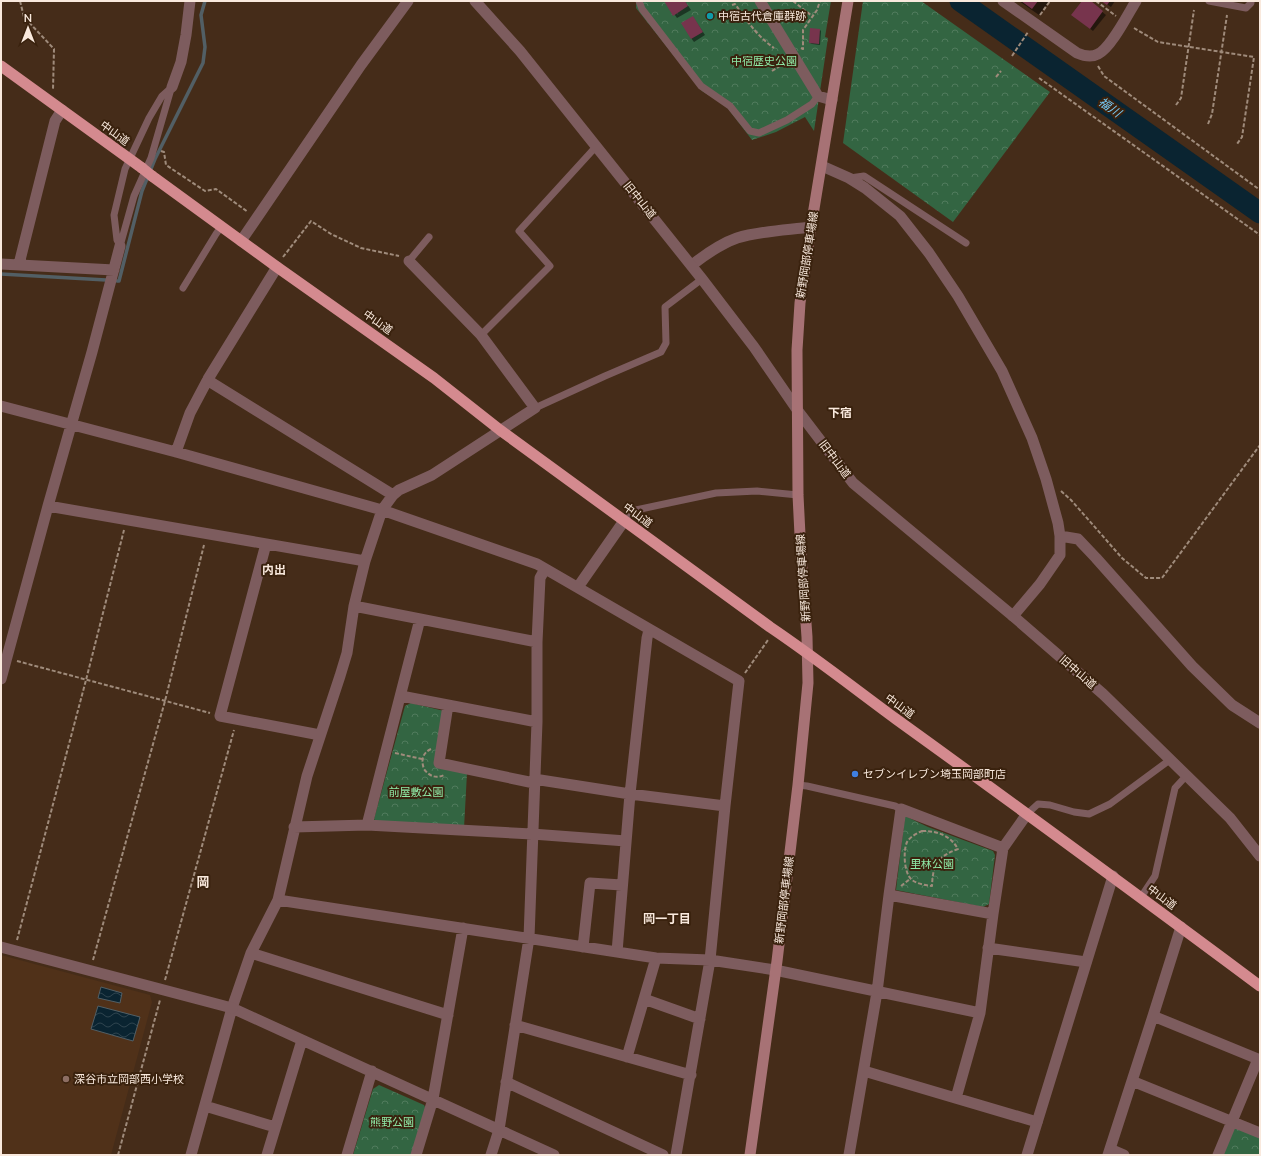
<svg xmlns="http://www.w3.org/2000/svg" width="1261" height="1156" viewBox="0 0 1261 1156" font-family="Mulish,'Noto Sans JP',sans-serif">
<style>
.built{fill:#503119}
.park{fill:url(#park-crowns)}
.water{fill:url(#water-waves);stroke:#525f65}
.shadow{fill:#0007}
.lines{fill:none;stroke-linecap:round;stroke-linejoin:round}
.stream{stroke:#525f65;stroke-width:3.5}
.river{stroke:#0a2431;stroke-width:21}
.building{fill:#77344d}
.path{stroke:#9f8b7b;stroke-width:2;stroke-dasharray:4 2;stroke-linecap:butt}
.service{stroke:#7d5c5e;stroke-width:7}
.minor{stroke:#7d5c5e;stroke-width:11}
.tertiary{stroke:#7d5c5e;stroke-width:11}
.secondary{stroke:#a77275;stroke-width:11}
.trunk{stroke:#d48a8f;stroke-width:11}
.trunk-bridge{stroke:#d48a8f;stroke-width:11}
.culture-dot{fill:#0f9aa8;stroke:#3a220e;stroke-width:1.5}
.shop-dot{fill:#3f7fe0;stroke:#3a220e;stroke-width:1.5}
.education-dot{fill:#8d6e63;stroke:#3a220e;stroke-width:1.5}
.labels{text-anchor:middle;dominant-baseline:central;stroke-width:4;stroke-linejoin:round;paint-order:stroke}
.poi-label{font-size:11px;fill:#f9e9dd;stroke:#3a220e;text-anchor:start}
.park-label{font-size:11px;fill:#8feba8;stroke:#3a220e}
.street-label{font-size:11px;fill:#f9e9dd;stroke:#3a220e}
.water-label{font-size:12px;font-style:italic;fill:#76caf6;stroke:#3a220e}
.neighbourhood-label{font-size:12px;font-weight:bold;fill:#f9e9dd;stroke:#3a220e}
.quarter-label{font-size:13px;font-weight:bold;fill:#f9e9dd;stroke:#3a220e}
</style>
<defs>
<pattern id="park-crowns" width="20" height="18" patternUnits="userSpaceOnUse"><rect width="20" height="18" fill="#336542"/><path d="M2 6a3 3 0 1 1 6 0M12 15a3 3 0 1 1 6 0" fill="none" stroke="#517b5d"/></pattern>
<pattern id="water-waves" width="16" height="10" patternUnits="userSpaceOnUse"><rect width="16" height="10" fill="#0a2431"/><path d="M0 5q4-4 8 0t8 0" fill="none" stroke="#2e444e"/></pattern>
</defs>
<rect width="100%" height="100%" fill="#452c19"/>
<!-- built -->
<path class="built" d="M1,955L150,995L152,1002L111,1155H1Z"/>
<!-- park -->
<path class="park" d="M636,1H831L825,37L828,38L814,131L805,117L776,132L752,140L726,106L702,91L636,8Z
M863,1H921L1050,92L953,222L843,143Z
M411,703L444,711L435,766L467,773L464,828L376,822L374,819L405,706Z
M905,816L928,827L993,851L995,855L989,904L983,907L896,890Z
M379,1085L424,1105L426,1109L412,1155H353L373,1089Z
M1234,1128L1260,1136V1155H1221Z"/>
<!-- water -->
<path class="water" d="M101,987L122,993L120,1003L98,998Z
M98,1006L140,1017L133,1041L91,1029Z"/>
<!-- shadow -->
<path class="shadow" d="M665,1H685L691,10L677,18Z
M1019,1H1050L1039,15Z
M1083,1H1089L1106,15L1093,31L1076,18Z
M1102,1H1115L1111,7Z
M693,17L705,35L694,42L691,38Z
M820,30L821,31L820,45L812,44L810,43Z"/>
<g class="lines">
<!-- stream -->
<path class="stream" d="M1,274L106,280
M117,281H119L142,191L155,159L203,63L205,47L201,15L205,1"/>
<!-- river -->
<path class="river" d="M960,1L1260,213"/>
</g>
<!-- building -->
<path class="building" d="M664,1H685L688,6L673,16Z
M1021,1H1038L1032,9Z
M1082,1H1091L1103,11L1090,29L1071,15Z
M1101,1H1110L1107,5Z
M693,16L703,32L691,39L681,23Z
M810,28L820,29L819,44L809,43Z"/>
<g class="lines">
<!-- path -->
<path class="path" d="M20,1L24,17L54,49L53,90
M793,1L812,16
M1096,1L1116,16
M732,5L735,4C748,22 756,35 774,48
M1040,15L1050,1
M1134,28L1158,42L1254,57L1242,137L1237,144
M801,48L803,49V30L817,10L820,1
M1012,56L1028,32
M1098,66L1104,76L1260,190
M772,71L786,62
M996,77L1001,71
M1039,78L1260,235
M1176,105L1181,98L1194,10
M1208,124L1212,114L1227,15
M161,151L164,152L166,165L205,191L216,189L248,212
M283,257L311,221L331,234L361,248L399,256
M1061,491L1071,500L1122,558L1146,578H1162L1260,445
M17,661L210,713
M745,673L768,640
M431,749C422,753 421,761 424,769C429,776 436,779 444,775
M395,753L422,759
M922,831C937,831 950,835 958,849C937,857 933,864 932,886C925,885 916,884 911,879C904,872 903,851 907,842C910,837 917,833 922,831Z
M901,886L910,879
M17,940L86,680L124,530
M93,960L165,701L204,545
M165,980L234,730
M118,1155L160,1000"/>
<!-- service -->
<path class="service" d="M639,1L642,9L701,86L730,106L750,131L759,133L787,120L812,104L818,96
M1209,1L1246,8L1251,3V1
M850,178L864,176L966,243
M120,246L117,240L114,215L125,169L149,118L162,96L172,87
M120,246L134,196L151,158L171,89
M409,261L429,237
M183,288L216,234L221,227
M481,335L550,266L519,231L592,151L597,147
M535,408L605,376L661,352L666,343L665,307L702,279
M624,521L630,514L636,510L716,493L757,491L798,495
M798,785L807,786L895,806L901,809
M1027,814L1038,804L1050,805L1074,812L1089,814L1110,804L1171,759
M1141,897L1155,876L1175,788L1187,775"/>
<!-- minor -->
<path class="minor" d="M760,1L818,96L832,100
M172,87L181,62L186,35L190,1
M822,166L849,178L865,188L900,216L929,253L958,296L1002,371L1032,438L1046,479L1058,523L1060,536V555L1040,584L1013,616
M241,241L361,65L408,1
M1,264L114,270
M19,264L55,121L62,110
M692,265C706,254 720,244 737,238C759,231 788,230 811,227
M208,379L212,383L393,495
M1,406L176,452L382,510L537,564L739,681L725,806L710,960L676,1155
M176,452L190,413L208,379L277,267
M48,506L365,561
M1060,536L1078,539L1096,558L1192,666L1232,705L1260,723
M266,544L220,716L320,735
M578,587L624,521
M354,606L537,642
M1,679L48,506L92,352L120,246
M401,696L537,722
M448,705L439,763L534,783
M534,779L630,794L725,806
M367,825L420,619
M294,827L367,825L532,834L626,841
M889,895L993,914
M278,900L656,958L710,960L775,970L980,1013
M583,947L590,883L622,885
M988,948L1086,962
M617,952L630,794L647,638L649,630
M251,953L448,1015
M644,999L700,1019
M232,1008L554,1155
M1153,1016L1258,1059L1218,1155
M515,1025L691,1075
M627,1057L656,958
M864,1071L1037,1122
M1132,1081L1260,1133
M506,1082L663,1155
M956,1098L980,1013L993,914L1003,848L1027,814
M205,1106L275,1127
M1110,1149L1124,1155
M191,1155L232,1008L251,953L278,900L307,776L340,676L347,653L354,606L365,561L382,510L393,495L399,490L432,475L535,408L481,335L409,261
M267,1155L302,1040
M347,1155L372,1071
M416,1155L433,1099L463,928
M491,1155L499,1130L529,938L537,722V642L540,578L545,569
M849,1155L877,992L889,895L901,809L1003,848
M1108,1155L1153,1016L1181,927"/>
<!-- tertiary -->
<path class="tertiary" d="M475,1L520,51L702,279L754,347L798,411L853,483L1013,616L1103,694L1230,818L1260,856
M1003,1L1077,53C1084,56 1091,58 1098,54C1111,48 1128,14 1136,1
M1,947L232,1008
M1027,1155L1113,876"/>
<!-- secondary -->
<path class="secondary" d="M750,1155L777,961L798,785L808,683L807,637L801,555L798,495L797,350L800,303L811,227L848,1"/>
<!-- trunk -->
<path class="trunk" d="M1,66L142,168
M152,176L277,267L434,378L500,430L770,627C813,656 854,688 896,719C1018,807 1139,896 1260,986"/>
<!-- trunk-bridge -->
<path class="trunk-bridge" d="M142,168L152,176"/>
</g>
<!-- markers -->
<circle class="culture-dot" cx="710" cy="16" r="4"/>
<circle class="shop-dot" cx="855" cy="774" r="4"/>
<circle class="education-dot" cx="66" cy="1079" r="4"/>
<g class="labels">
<!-- poi labels -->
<g class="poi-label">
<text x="718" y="16">中宿古代倉庫群跡</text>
<text x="863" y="774">セブンイレブン埼玉岡部町店</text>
<text x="74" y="1079">深谷市立岡部西小学校</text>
</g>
<!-- park labels -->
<g class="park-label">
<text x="764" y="61">中宿歴史公園</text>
<text x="416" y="792">前屋敷公園</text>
<text x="932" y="864">里林公園</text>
<text x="392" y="1122">熊野公園</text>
</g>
<!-- street labels -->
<g class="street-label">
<text transform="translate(115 133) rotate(36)">中山道</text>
<text transform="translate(640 200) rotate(51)">旧中山道</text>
<text transform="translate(807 255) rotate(-81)">新野岡部停車場線</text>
<text transform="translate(378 322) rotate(35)">中山道</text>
<text transform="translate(835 459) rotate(53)">旧中山道</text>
<text transform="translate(638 515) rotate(36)">中山道</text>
<text transform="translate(803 578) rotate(-94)">新野岡部停車場線</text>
<text transform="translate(1078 672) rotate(41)">旧中山道</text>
<text transform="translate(900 706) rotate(36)">中山道</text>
<text transform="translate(1162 897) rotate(37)">中山道</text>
<text transform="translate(784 900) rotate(-83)">新野岡部停車場線</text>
</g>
<!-- water labels -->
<g class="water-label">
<text transform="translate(1110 107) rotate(35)">福川</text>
</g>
<!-- neighbourhood labels -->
<g class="neighbourhood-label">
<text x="840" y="412">下宿</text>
<text x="274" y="569">内出</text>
<text x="667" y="918">岡一丁目</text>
</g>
<!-- quarter labels -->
<g class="quarter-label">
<text x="203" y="882">岡</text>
</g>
</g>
<!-- border -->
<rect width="1261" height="1156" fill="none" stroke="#f9e9dd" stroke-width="4"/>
<!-- north arrow -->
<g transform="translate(28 28)" stroke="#3a220e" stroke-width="3" paint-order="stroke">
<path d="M0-3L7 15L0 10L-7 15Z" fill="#f9e9dd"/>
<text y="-6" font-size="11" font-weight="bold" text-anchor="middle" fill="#f9e9dd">N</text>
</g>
</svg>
